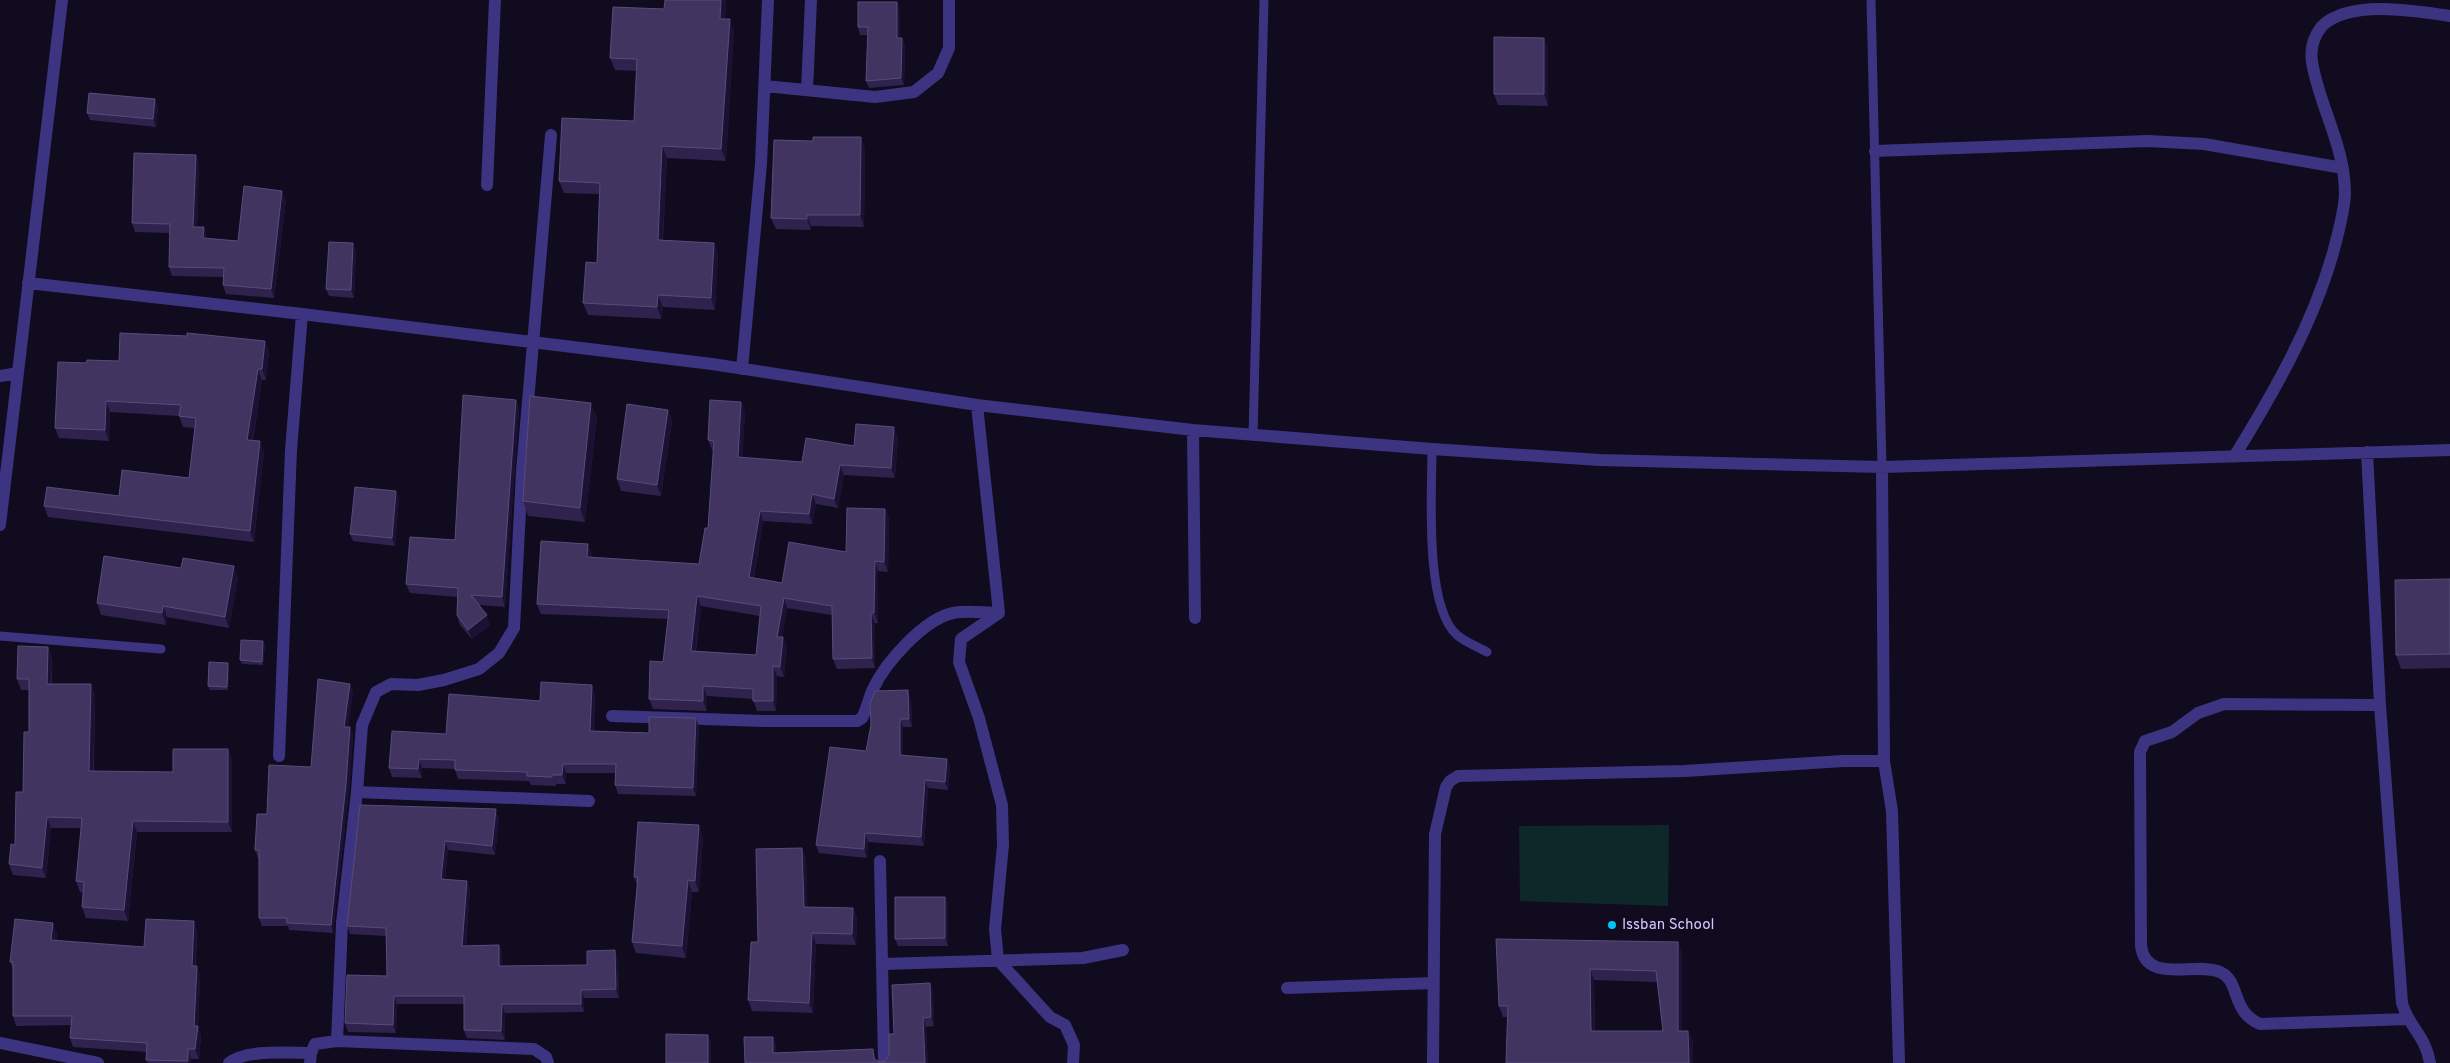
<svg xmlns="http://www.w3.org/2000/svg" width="2450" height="1063" viewBox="0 0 2450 1063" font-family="Overpass,sans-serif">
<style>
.green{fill:#0e2829}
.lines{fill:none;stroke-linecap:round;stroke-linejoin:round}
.service{stroke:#3d3481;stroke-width:9}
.minor{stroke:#3d3481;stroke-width:12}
.wall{fill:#2f234e;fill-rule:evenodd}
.shaded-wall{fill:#1b1233}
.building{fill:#413461;stroke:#584c7a;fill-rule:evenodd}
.poi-dot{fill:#00c6f4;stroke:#100b1f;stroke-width:2}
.labels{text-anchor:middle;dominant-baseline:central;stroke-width:5;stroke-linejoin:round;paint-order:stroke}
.poi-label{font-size:15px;fill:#d4c9ff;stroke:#100b1f;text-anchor:start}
</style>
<rect width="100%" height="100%" fill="#100b1f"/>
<!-- green -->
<path class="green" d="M1669,825L1668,906L1520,901L1519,826Z"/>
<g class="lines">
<!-- service -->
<path class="service" d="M1871,0L1882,467
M1253,436L1264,0
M1432,449C1432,492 1424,606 1457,635C1465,642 1478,647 1487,652
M0,636L161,649"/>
<!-- minor -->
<path class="minor" d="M765,86L875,97L914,92L938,73L949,48V0
M807,90L811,0
M1875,151L2148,141L2204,144L2343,168
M487,185L495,0
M28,283L302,314L712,364L977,405L1193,430L1432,449L1600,460L1882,467L2450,450
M742,369L761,164L768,0
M0,376L18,373
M977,405L999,613L961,639L959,662L979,718L1002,805L1003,845L995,929L998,960L1050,1017L1065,1025L1074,1045L1073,1063
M1193,430L1195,618
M2367,452L2380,705L2402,1003C2409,1028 2425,1034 2430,1063
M2234,457C2274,392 2312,326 2333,253C2338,233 2344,214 2345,194C2345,145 2319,106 2312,62C2310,49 2314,36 2322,26C2349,0 2411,10 2450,16
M1882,467L1884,761L1892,811L1899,1063
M0,525L62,0
M2380,705L2224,704L2198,713L2172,732L2145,741L2140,752L2141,946C2146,985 2196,961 2220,972C2241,981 2230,1011 2260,1024L2408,1019
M612,716L764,721H857L862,718C867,708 869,698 873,689C885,663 924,619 953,613C967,610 984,613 999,613
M279,756L291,450L302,314
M357,792L362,725L376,692L391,684L418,685L444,680L479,669L499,653L514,628L522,471L551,135
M880,861L884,1063
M882,964L1083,958L1123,950
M1287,988L1433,983
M337,1041L342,923L357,792L589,801
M0,1043L98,1063
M229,1063C246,1049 289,1053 311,1053
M310,1063L311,1053L315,1044L337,1041L534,1049L546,1057L548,1063
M1433,1063L1435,834L1446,787L1450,781L1458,776L1685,771L1843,761H1884"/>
</g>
<!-- wall -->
<path class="wall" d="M726,0L725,19L734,31L726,161L667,158L663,240L714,243L718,255L715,310L663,307L661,319L588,315L583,303L597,263L599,194L564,193L559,181L634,121L637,71L615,70L610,58L664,9Z
M900,10V38H902L905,46L904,85L869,88L866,81L868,35H860L858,27Z
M1544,38L1548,49V106L1498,105L1494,94Z
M158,107L156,127L90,120L87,113Z
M813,141L865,148L864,227L811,226V230L776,229L771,218Z
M196,155L199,165L197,227L207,237V238L238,241L286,200L274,298L226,294L223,285L224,277L172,276L169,267L170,233L135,232L132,223Z
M356,251L354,298L329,296L326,289Z
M265,341L269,352L266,380H262L253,441L264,452L254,542L48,517L44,506L119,496L189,478L195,428L183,427L179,416L110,412L109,441L59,438L55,428L86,363L119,361Z
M516,400L519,409L505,607L479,605L490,625L472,639L460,625L457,615L458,597L410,593L406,584L455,540Z
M741,402L745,412L742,458L802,462L854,446L898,437L895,478L844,475L838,508L816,504L812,524L763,521L754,578L782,583L846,552L885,509L889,519L888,572L878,571V623H875V668L837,669L833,659L832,615L787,608L782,637L787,647L784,677L777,676L776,711H757L753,699L707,696V711L653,709L649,699L663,662L668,619L541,614L537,604L592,554V557L699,564L708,528L713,451L712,450L708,440ZM701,606L760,616L756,655L696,651Z
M668,410L672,421L661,496L621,491L617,479Z
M597,417L585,522L528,516L523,501Z
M399,498L395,546L353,541L350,534Z
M234,566L238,578L229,628L167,617L166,625L101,615L97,603L181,568Z
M2450,579V668L2401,669L2396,655Z
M265,644L263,665L242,664L240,660Z
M48,647L52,658V684L95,695L94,771L173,772L228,749L232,760V832H137L128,921L86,918L82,907L83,893L80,892L76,881L81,828H51L46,878L13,875L9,864L15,845L23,792L29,732V690H21L17,679Z
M228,663L229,667L228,690H210L208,686Z
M353,691L348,727H350L353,735L349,791L333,933L289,930L288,926H262L259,918V858H258L255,850L267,814L311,767Z
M595,694L594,731L649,733L696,718L699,727L696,796L618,794L615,785V773H566V784H556V786L531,785L529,781L458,779L455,769L422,768V778L392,777L389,768L446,734L540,701Z
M911,699L912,727H903V755L947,759L950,768L948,790L928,788L924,846L868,842L867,858L819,853L816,845L866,751Z
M360,805L499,818L495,855L448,850L445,879L470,889L466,946L499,945L502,953V966L587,965L618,959L619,998H584V1012L505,1013V1040L467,1038L464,1030V1004H397L396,1033L348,1032L345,1023L387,976L386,936L350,934L347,926Z
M703,837L699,892H692L686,958L636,953L632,942L637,885L634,877Z
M802,848L806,859L807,907L853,908L857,918L856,945L816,944L813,1013L752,1011L748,1000L758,942Z
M945,897L948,904V946H898L895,939Z
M197,930L196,966H197L200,976L198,1027L201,1036L199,1059H191V1063H148L146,1060L147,1052L73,1047L70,1038L71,1025L16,1026L13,1016V969L10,962L57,933L56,941L144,947Z
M1496,939L1678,942L1682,953V1031H1688L1693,1042V1063H1506L1507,1017H1503L1499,1006ZM1594,980L1657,982L1663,1031H1595Z
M930,983L933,992L934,1026L926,1027L928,1063H745L776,1045V1053L873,1049L876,1060L880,1062L885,1061L889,1055L894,1034Z"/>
<!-- shaded-wall -->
<path class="shaded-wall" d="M721,0H726L724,31L720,19Z
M897,2L900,10V46L897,38Z
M730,19L734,31L726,161L721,149Z
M902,38L905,46L904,85L901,78Z
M1544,38L1548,49V106L1544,94Z
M155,99L158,107L156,127L153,119Z
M861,137L865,148L864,227L860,215Z
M662,146L667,158L662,252L658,240Z
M196,155L199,165L197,236L193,227Z
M282,191L286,200L274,298L271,289Z
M807,215L811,226V230L807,219Z
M204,227L207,237V247L203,238Z
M353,243L356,251L354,298L351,290Z
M714,243L718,255L715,310L711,298Z
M658,295L663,307L661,319L657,307Z
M265,341L269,352L266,380L262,369Z
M258,369L262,380L251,451L247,440Z
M516,400L519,409L505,607L502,597Z
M106,401L110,412L109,441L105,430Z
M741,402L745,412L742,467L738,457Z
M591,403L597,417L585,522L580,508Z
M668,410L672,421L661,496L657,485Z
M894,427L898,437L895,478L891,468Z
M260,441L264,452L254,542L250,531Z
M840,465L844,475L838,508L834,499Z
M396,491L399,498L395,546L392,538Z
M812,494L816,504L812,524L809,514Z
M885,509L889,519L888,572L884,562Z
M760,511L763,521L752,587L749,577Z
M588,544L592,554L591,567L587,557Z
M875,561L878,571V623L874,613Z
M234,566L238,578L229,628L225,617Z
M697,596L701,606L694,661L691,651Z
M784,598L787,608L781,647L777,637Z
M163,606L167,617L166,625L162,613Z
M871,613L875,623V668L872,658Z
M487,615L490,625L472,639L468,630Z
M783,637L787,647L784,677L780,667Z
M263,641L265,644L263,665L262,662Z
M48,647L52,658L51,695L47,684Z
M228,663L229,667L228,690L227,687Z
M773,666L777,676L776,711L773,701Z
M91,684L95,695L93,782L89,771Z
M350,684L353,691L347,734L344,727Z
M592,685L595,694L593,740L590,731Z
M703,686L707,696V711L703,701Z
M908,690L911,699L912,727L909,719Z
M696,718L699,727L696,796L693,788Z
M900,719L903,727V763L900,755Z
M350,727L353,735L349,791L333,933L331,925Z
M228,749L232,760V832L228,822Z
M419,759L422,768V778L418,769Z
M947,759L950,768L948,790L945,782Z
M563,764L566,773V784L562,775Z
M925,780L928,788L924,846L921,837Z
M496,809L499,818L495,855L492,846Z
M47,817L51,828L46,878L42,868Z
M133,821L137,832L128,921L124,910Z
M699,825L703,837L699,892L695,881Z
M865,833L868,842L867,858L864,849Z
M445,841L448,850L444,887L441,879Z
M802,848L806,859L808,918L804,907Z
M688,880L692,892L686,958L682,946Z
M467,881L470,889L465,954L462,946Z
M945,897L948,904V946L945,938Z
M853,908L857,918L856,945L852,934Z
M194,921L197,930L195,976L192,966Z
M53,923L57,933L55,950L51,940Z
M812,933L816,944L813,1013L809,1003Z
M1678,942L1682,953V1042L1678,1031Z
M499,945L502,953V974L499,966Z
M615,950L618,959L619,998L616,989Z
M197,966L200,976L198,1027L201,1036L199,1059L195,1049L194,1026Z
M1590,969L1594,980L1595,1042L1591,1031Z
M930,983L933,992L934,1026L931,1017Z
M581,990L584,998V1012L581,1004Z
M394,996L397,1004L396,1033L393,1025Z
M502,1004L505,1013V1040L501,1031Z
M923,1018L926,1027L928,1063H925Z
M1688,1031L1693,1042V1063H1689Z
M708,1035L711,1043V1063H708Z
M773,1037L776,1045L777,1062L773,1053Z
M188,1049L191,1059V1063H188Z"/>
<!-- building -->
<path class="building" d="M665,0H721L720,19H730L721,149L662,146L658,240L714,243L711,298L658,295L657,307L583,303L586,262L597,263L600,183L559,181L562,118L634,121L637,59L610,58L613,7L664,9Z
M858,2H897V38H902L901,78L866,81L868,27H858Z
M1494,37L1544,38V94H1494Z
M89,93L155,99L153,119L87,113Z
M813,137H861L860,215H807V219L771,218L774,140L813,141Z
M134,153L196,155L193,227H204L203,238L238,241L244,186L282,191L271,289L223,285L224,268L169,267L170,224L132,223Z
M329,242L353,243L351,290L326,289Z
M120,333L187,336V333L265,341L262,369H258L247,440L260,441L250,531L44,506L47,487L119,496L122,470L189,478L196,418L179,416L181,405L106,401L105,430L55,428L58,362L86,363L87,360L119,361Z
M463,395L516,400L502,597L471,595L487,615L468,630L457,615L458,588L406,584L410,537L455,540Z
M530,396L591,403L580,508L523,501Z
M710,400L741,402L738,457L802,462L806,438L854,446L856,424L894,427L891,468L840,465L834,499L812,494L809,514L760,511L749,577L782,583L789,542L846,552L847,508L885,509L884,562L875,561L874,613H871L872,658L833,659L832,606L784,598L777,637H783L780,667L773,666V701H753V689L703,686V701L649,699L650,661L663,662L669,610L537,604L541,541L588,544L587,557L699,564L705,528H708L714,441L708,440ZM697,596L761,606L756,655L691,651Z
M627,404L668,410L657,485L617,479Z
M355,487L396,491L392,538L350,534Z
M104,556L181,568L183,558L234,566L225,617L163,606L162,613L97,603Z
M2450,579V654L2396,655L2395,580Z
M241,640L263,641L262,662L240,660Z
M18,646L48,647L47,684H91L89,771L173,772V749H228V822L133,821L124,910L82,907L84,882L76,881L82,818L47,817L42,868L9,864L11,844L15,845L16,792H23L24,732H29V679H17Z
M209,662L228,663L227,687L208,686Z
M318,679L350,684L344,727H350L346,784L331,925L287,923V918H259V850H255L257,814H267L269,765L311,767Z
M541,682L592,685L590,731L649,733V717L696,718L693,788L615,785L616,764H563L562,775H552V777L527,776V772L455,770V760L419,759L418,769L389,768L392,731L446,734L449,694L540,701Z
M908,690L909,719H900V755L947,759L945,782L925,780L921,837L865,833L864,849L816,845L830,747L866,751L871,725L870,704L875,691Z
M360,805L496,809L492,846L445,841L441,879L467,881L462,946L499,945V966L587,965V951L615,950L616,989L581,990V1004H502L501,1031L464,1030V996H394L393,1025L345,1023L347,975L387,976L386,928L347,926Z
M638,822L699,825L695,881L688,880L682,946L632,942L638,877H634Z
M802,848L804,907L853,908L852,934L812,933L809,1003L748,1000L751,942H758L756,849Z
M895,897H945V938L895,939Z
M15,919L53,923L51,940L144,947L146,919L194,921L192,966H197L194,1026H198L195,1049H188V1061L146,1060L147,1043L70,1038L72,1016H13V962H10Z
M1496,939L1678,942V1031H1688L1689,1063H1506L1508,1006H1499ZM1590,969L1656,971L1663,1031H1591Z
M930,983L931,1017L923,1018L925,1063H745L744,1037H773V1053L873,1049L874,1059L880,1062L885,1061L889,1055V1034H894L892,985Z
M666,1034L708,1035V1063H666Z"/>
<!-- markers -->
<circle class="poi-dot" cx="1612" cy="925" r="5"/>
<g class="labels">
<!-- poi labels -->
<g class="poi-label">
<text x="1622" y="925">Issban School</text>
</g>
</g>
</svg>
